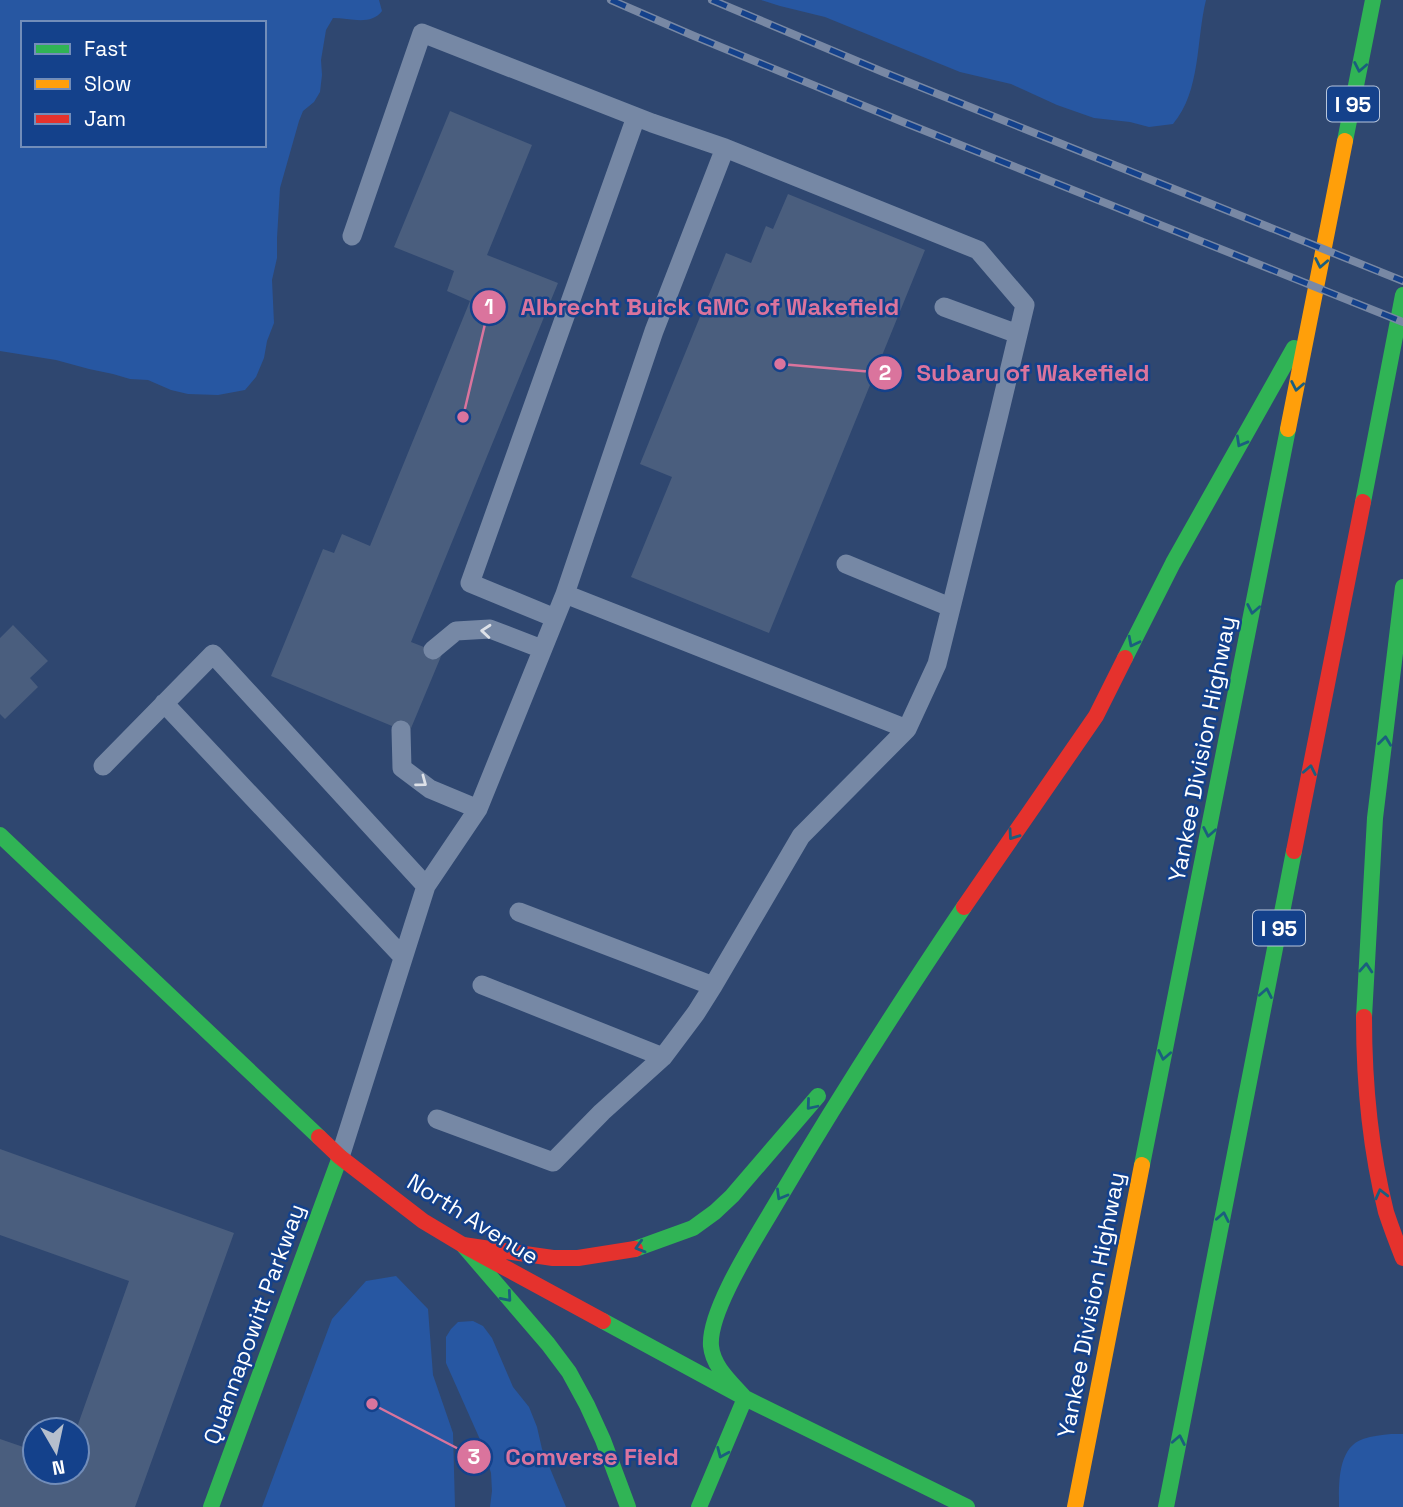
<svg xmlns="http://www.w3.org/2000/svg" width="1403" height="1507" viewBox="0 0 1403 1507" font-family="'Space Grotesk',sans-serif">
<style>
.green{fill:#2757a2;fill-rule:evenodd}
.building{fill:#4a5e7e}
.lines{fill:none;stroke-linecap:round;stroke-linejoin:round}
.lane{stroke:#7688a5;stroke-width:19}
.fast{stroke:#30b455;stroke-width:16}
.slow{stroke:#ff9f0a;stroke-width:16}
.jam{stroke:#e5322d;stroke-width:16}
.rail-casing{stroke:#7888a4;stroke-width:8}
.rail{stroke:#14418b;stroke-width:5;stroke-dasharray:16;stroke-linecap:butt}
.oneway{stroke:#1b5e7e}
.oneway2{stroke:#dde1e8}
.labels{text-anchor:middle;dominant-baseline:central;stroke-width:5;stroke-linejoin:round;paint-order:stroke}
.shield{fill:#14418b;stroke:#b8c6dc;stroke-width:2}
.shield-label{font-size:21px;font-weight:bold;fill:#fff}
.street-label{font-size:23px;fill:#fff;stroke:#14418b}
.leader{fill:none;stroke:#da749d;stroke-width:2.5}
.callout-dot{fill:#da749d;stroke:#14418b;stroke-width:2.5}
.mark-label{font-size:21px;text-anchor:middle;font-weight:bold;fill:#fff}
.callout-label{font-size:24px;text-anchor:middle;font-weight:bold;fill:#da749d;stroke:#14418b;stroke-width:5;stroke-linejoin:round;paint-order:stroke}
</style>
<rect width="100%" height="100%" fill="#2f4770"/>
<!-- green -->
<path class="green" d="M0,0H379L382,11C371,26 350,18 333,18L326,30L321,60L322,75L320,92L314,102L303,111L299,121L280,188L277,238V258L272,280L274,323L267,341L264,358L256,377L245,390L218,395L188,394L171,390L148,380L130,379L113,374L89,369L56,360L0,351ZM23,23H264V145H23Z
M761,0H1206C1196,40 1201,91 1173,124L1149,127L1130,122L1094,118L1057,105L1011,84L960,72L825,17L780,6Z
M396,1276L428,1309L433,1375L453,1433L455,1507H262L332,1319L366,1281Z
M473,1321L483,1326L492,1338L513,1387L529,1407L537,1427L542,1449L566,1507H490L492,1491L491,1473L482,1444L446,1363V1337L451,1329L458,1322Z
M1391,1434H1403V1507H1339C1339,1485 1337,1448 1363,1439C1372,1436 1382,1435 1391,1434Z"/>
<!-- building -->
<path class="building" d="M450,111L532,145L487,255L558,283L411,642L442,654L409,733L271,676L323,549L334,553L342,534L370,546L470,301L447,291L454,271L394,247Z
M788,194L925,250L769,633L631,577L672,477L640,464L726,253L751,263L766,226L773,229Z
M13,625L48,661L30,678L38,687L5,719L0,714V638Z
M0,1149L234,1233L135,1507H0V1439L35,1451V1472H77L76,1430L129,1281L0,1235Z"/>
<g class="lines">
<!-- lane -->
<path class="lane" d="M352,236L422,33L652,123L725,148L978,250L1025,305L998,418L937,664L907,729
M944,307L1018,334
M846,564L950,607
M555,618L470,583L636,117
M433,650L456,631L490,629L542,649
M164,703L403,957
M401,730L402,768L430,789L478,809
M103,766L213,654L426,886
M519,912L713,986
M482,985L663,1057
M437,1119L553,1162L602,1112L663,1057L696,1013L713,986L801,836L907,729L565,594
M340,1157L426,886L478,809L565,594L654,331L725,148"/>
<!-- fast -->
<path class="fast" d="M1345,141L1373,0
M1363,502L1403,295
M1125,658L1173,563L1294,348
M0,835L319,1137
M1364,1017L1375,818L1403,587
M1142,1165L1288,429
M463,1245L548,1344L569,1372L587,1405L603,1440L628,1507
M635,1249L693,1228L715,1212L732,1196L818,1096
M603,1321L745,1398L967,1507
M211,1507L340,1157
M699,1507L745,1398C731,1382 713,1367 711,1346C708,1311 756,1238 774,1207C834,1105 898,1005 964,907
M1166,1507L1294,851"/>
<!-- slow -->
<path class="slow" d="M1288,429L1345,141
M1075,1507L1142,1165"/>
<!-- jam -->
<path class="jam" d="M1294,851L1363,502
M964,907L1096,716L1125,658
M1364,1017C1364,1083 1370,1148 1386,1212C1391,1227 1397,1243 1403,1258
M319,1137L340,1157L423,1221L463,1245L603,1321
M463,1245L553,1258H578L635,1249"/>
<!-- rail casing -->
<g class="rail-casing">
<path id="rail" d="M611,0L694,36L903,122L1403,322
M712,0L883,72L1403,281"/>
</g>
<!-- rail -->
<use href="#rail" class="rail"/>
</g>
<!-- one-way arrows -->
<defs><path id="oneway-chevron" d="M-2-3.5L2.5 0L-2 3.5" fill="none" stroke-width="1.6" stroke-linecap="round" stroke-linejoin="round" transform="scale(1.75)"/></defs>
<g class="oneway">
<use href="#oneway-chevron" transform="translate(1360 67) rotate(101)"/>
<use href="#oneway-chevron" transform="translate(1321 263) rotate(101)"/>
<use href="#oneway-chevron" transform="translate(1297 386) rotate(101)"/>
<use href="#oneway-chevron" transform="translate(1241 442) rotate(119)"/>
<use href="#oneway-chevron" transform="translate(1253 609) rotate(101)"/>
<use href="#oneway-chevron" transform="translate(1133 642) rotate(117)"/>
<use href="#oneway-chevron" transform="translate(1385 741) rotate(-83)"/>
<use href="#oneway-chevron" transform="translate(1310 770) rotate(-79)"/>
<use href="#oneway-chevron" transform="translate(1209 832) rotate(101)"/>
<use href="#oneway-chevron" transform="translate(1013 835) rotate(125)"/>
<use href="#oneway-chevron" transform="translate(1366 968) rotate(-86)"/>
<use href="#oneway-chevron" transform="translate(1266 993) rotate(-79)"/>
<use href="#oneway-chevron" transform="translate(1164 1055) rotate(101)"/>
<use href="#oneway-chevron" transform="translate(811 1105) rotate(130)"/>
<use href="#oneway-chevron" transform="translate(1381 1194) rotate(-104)"/>
<use href="#oneway-chevron" transform="translate(781 1195) rotate(120)"/>
<use href="#oneway-chevron" transform="translate(1223 1217) rotate(-79)"/>
<use href="#oneway-chevron" transform="translate(640 1247) rotate(164)"/>
<use href="#oneway-chevron" transform="translate(507 1297) rotate(49)"/>
<use href="#oneway-chevron" transform="translate(1179 1440) rotate(-79)"/>
<use href="#oneway-chevron" transform="translate(722 1453) rotate(113)"/>
</g>
<g class="oneway2">
<use href="#oneway-chevron" transform="translate(486 631) rotate(-175)"/>
<use href="#oneway-chevron" transform="translate(422 782) rotate(37)"/>
</g>
<g class="labels">
<!-- shield labels -->
<g class="shield">
<rect x="1327" y="86.5" width="52" height="35" rx="5"/>
<rect x="1253" y="910.5" width="52" height="35" rx="5"/>
</g>
<g class="shield-label">
<text x="1353" y="104">I 95</text>
<text x="1279" y="928">I 95</text>
</g>
<!-- street labels -->
<g class="street-label">
<text transform="translate(1202 749) rotate(-79)">Yankee Division Highway</text>
<text transform="translate(473 1219) rotate(32)">North Avenue</text>
<text transform="translate(1091 1305) rotate(-79)">Yankee Division Highway</text>
<text transform="translate(254 1324) rotate(-70)">Quannapowitt Parkway</text>
</g>
</g>
<!-- callouts -->
<path class="leader" d="M463 417L489 307M780 364L885 373M372 1404L474 1457"/>
<g class="callout-dot">
<circle cx="463" cy="417" r="7"/>
<circle cx="780" cy="364" r="7"/>
<circle cx="372" cy="1404" r="7"/>
<circle cx="489" cy="307" r="18"/>
<circle cx="885" cy="373" r="18"/>
<circle cx="474" cy="1457" r="18"/>
</g>
<g class="mark-label">
<text x="489" y="314">1</text>
<text x="885" y="380">2</text>
<text x="474" y="1464">3</text>
</g>
<g class="callout-label">
<text x="710" y="315">Albrecht Buick GMC of Wakefield</text>
<text x="1033" y="381">Subaru of Wakefield</text>
<text x="592" y="1465">Comverse Field</text>
</g>
<!-- legend -->
<rect x="21" y="21" width="245" height="126" fill="#14418b" stroke="#728db9" stroke-width="2"/>
<rect x="35" y="44" width="35" height="10" fill="#30b455" stroke="#728db9" stroke-width="2"/>
<text x="84" y="56" font-size="21" fill="#ffffff">Fast</text>
<rect x="35" y="79" width="35" height="10" fill="#ff9f0a" stroke="#728db9" stroke-width="2"/>
<text x="84" y="91" font-size="21" fill="#ffffff">Slow</text>
<rect x="35" y="114" width="35" height="10" fill="#e5322d" stroke="#728db9" stroke-width="2"/>
<text x="84" y="126" font-size="21" fill="#ffffff">Jam</text>
<!-- north arrow -->
<g transform="translate(56 1451) rotate(171)"><circle r="33" fill="#14418b" stroke="#728db9" stroke-width="2"/>
<path d="M0-5L12 26L0 18L-12 26Z" fill="#b6bfcd"/>
<text y="-10" font-size="19" font-weight="bold" text-anchor="middle" fill="#ffffff">N</text>
</g>
</svg>
